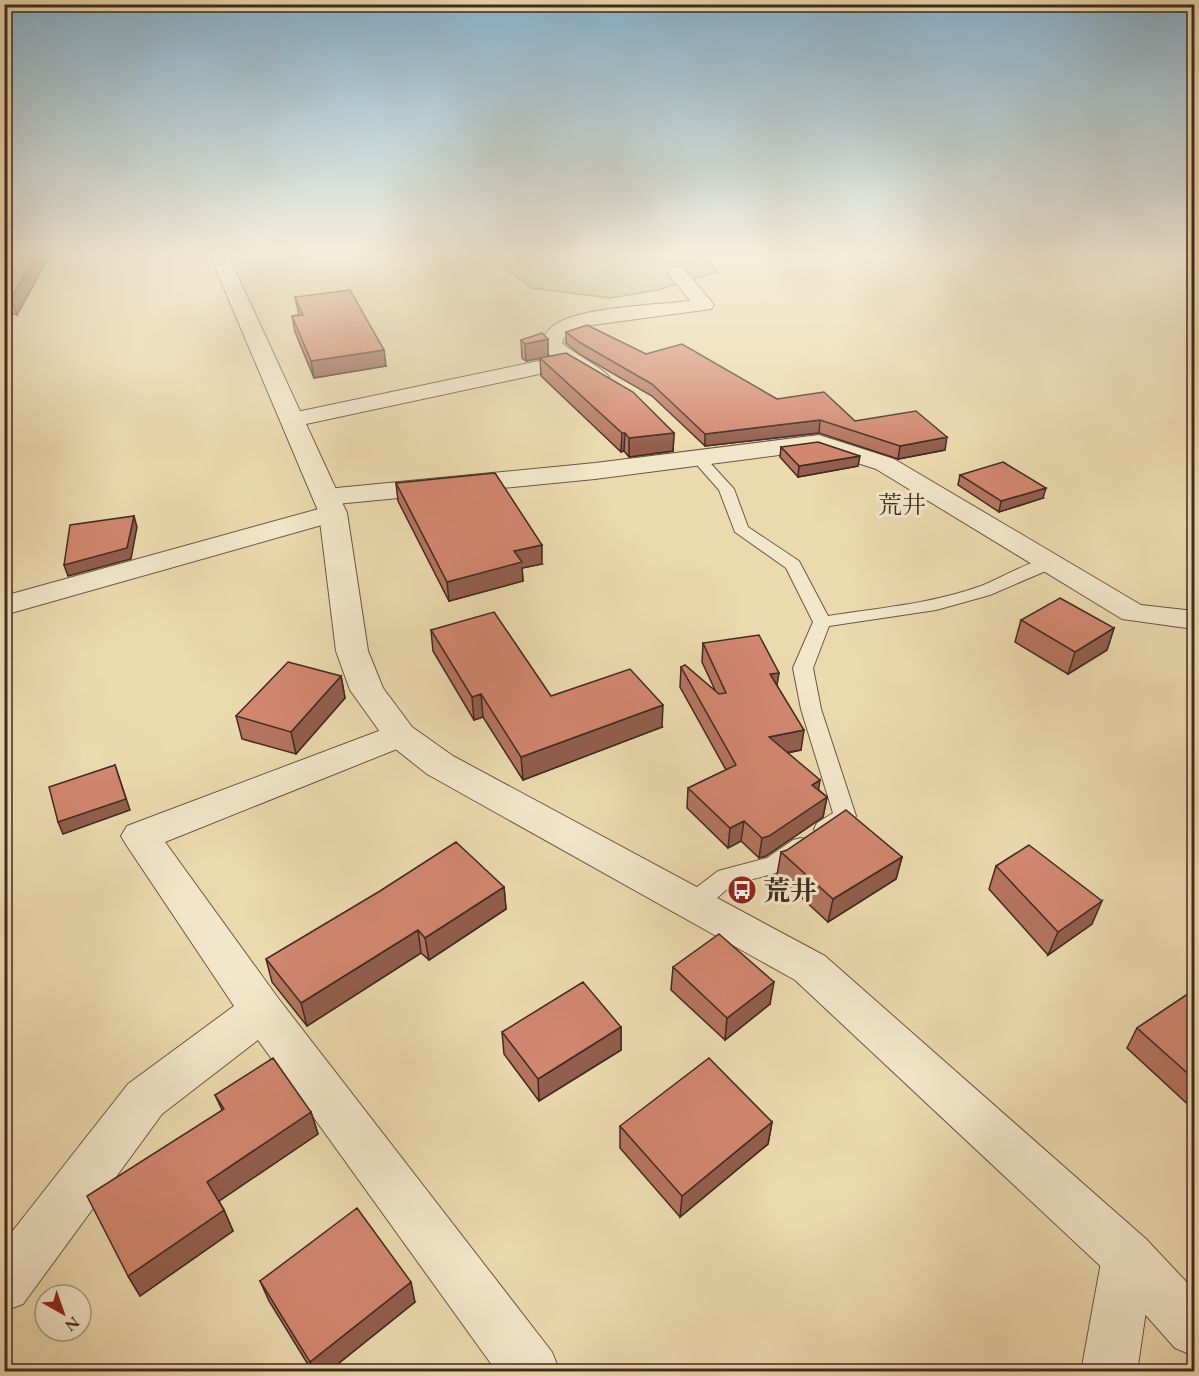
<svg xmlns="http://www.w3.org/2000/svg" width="1199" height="1376" viewBox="0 0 1199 1376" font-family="'EB Garamond','Noto Serif JP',serif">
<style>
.green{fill:#b6c08c;stroke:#7b7557;stroke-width:1.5}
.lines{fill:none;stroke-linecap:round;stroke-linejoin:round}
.service-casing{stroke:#6b5645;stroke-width:2}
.minor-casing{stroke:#6b5645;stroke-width:2}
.tertiary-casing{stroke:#6b5645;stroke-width:2}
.service{fill:#f3e7cb;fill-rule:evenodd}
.minor{fill:#f3e7cb;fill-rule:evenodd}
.tertiary{fill:#f3e7cb;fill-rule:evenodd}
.wall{fill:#b57460;stroke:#402a22;stroke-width:1.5}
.shaded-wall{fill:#935e4e;stroke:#402a22;stroke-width:1.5}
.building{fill:#d28770;stroke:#402a22;stroke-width:1.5}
.labels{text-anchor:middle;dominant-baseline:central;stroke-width:6;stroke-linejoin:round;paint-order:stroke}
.neighbourhood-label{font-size:24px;fill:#402a22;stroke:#f3e7cb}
.near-poi-label{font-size:27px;font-weight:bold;fill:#402a22;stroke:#f3e7cb;text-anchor:start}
</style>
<rect width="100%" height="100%" fill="#ecdaaf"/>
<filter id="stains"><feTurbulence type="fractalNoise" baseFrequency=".00333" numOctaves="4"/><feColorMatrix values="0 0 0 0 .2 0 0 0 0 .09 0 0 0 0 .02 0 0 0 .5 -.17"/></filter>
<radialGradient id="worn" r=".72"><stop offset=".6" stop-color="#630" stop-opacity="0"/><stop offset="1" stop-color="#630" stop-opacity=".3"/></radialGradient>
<!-- green -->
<path class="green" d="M507,255H689L708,263L718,272L658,290L610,298L532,288L496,262Z"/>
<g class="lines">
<!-- service casing -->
<g class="service-casing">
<path id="service" d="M217,255H247C240,260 222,262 215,257Z
M697,453L702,454L734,489L748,527L799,561L828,616C878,608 930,604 978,587C997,581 1037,555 1055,559L1057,563L1055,567L990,595L936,610L829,626L813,668L821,709L856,816C849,828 831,839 817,835L814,829L817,823L833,813L801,709L793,668L813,622L786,568L735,532L719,490L690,457Z
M801,838L809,840L812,846C801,867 774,874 753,879C745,881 737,882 731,886C716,897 703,917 684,911L680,904L684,897L718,871L767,858L793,840Z"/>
</g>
<!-- minor casing -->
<g class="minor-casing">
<path id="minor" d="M677,267L684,269L711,301L714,305L711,309L585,326L564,338L562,343C573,353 603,368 609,377L606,382C591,386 580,376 567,368L292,427L284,425L280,420L284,415L292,413L553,358L540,345C543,338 546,331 553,326C577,307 657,305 690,301L668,273L670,269Z
M819,435L894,459L1141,605L1194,611V629L1122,619L876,469L817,450L595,479L326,505L317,503L313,497L317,491L326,489L595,463Z
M333,505L343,507L347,513L343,519L4,615V596Z
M400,723L412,727L417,735L412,743L165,842L278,998L552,1352L560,1372H497L258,1040L162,1114L23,1304L4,1311V1242L128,1084L234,1006L127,846L121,836L127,826Z
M1128,1231L1146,1239L1154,1257L1137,1372H1081L1102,1257L1110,1239Z"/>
</g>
<!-- tertiary casing -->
<g class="tertiary-casing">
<path id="tertiary" d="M210,255H228L347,513L368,651L383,688L412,727L453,756L825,956L1146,1239L1194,1290V1356L1175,1348L1110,1275L795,980L427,774L388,743L350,690L336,651L319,513Z"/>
</g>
<!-- service -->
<use href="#service" class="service"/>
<!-- minor -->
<use href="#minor" class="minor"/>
<!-- tertiary -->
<use href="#tertiary" class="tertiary"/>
</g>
<!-- wall -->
<path class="wall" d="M4,255L17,315L4,310Z
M295,297L386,366L314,378L295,332L292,316L299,315Z
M566,332L646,354L777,399L855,421L945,450L898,459L819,433L705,446L652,396L579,354L566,343Z
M548,339V357L674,433L673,451L629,457L624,451L621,452L541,376L540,358L526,361L522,358L521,340Z
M781,447L858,466L798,477L780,457Z
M960,475L1043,498L999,512L958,485Z
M396,483L542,564L522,568L523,581L449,601L398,501Z
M1021,620L1114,628L1107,650L1068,674L1015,642Z
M431,630L551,696L662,727L523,780L483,717L474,720L433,651Z
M703,643L777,685L801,750L788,753L819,790L827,797L823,817L766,856L759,858L741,841L728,848L687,808L688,788L726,770L680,687L681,667L715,690L702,662Z
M341,676L345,698L296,754L242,739L236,716Z
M781,852L902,857L896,879L828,922L777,875Z
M996,866L1092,924L1048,955L989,889Z
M504,887L506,909L429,960L421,953L307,1026L272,982L266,959Z
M673,967L770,1004L725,1040L671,990Z
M1194,990V1110L1127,1048L1137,1028Z
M621,1027V1050L539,1101L504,1054L502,1032Z
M215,1095L311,1112L318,1134L219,1201L224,1210L233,1231L140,1296L128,1276L222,1110Z
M772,1122L768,1144L680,1217L620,1148V1126Z
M260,1281L415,1302L329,1371H312L269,1301Z"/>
<!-- shaded-wall -->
<path class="shaded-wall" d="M36,255H50L17,315L11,298Z
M548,339V357L526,361L525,344Z
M384,350L386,366L314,378L311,361Z
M820,420L819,433L705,446V434Z
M622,433H625L624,451L621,452Z
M674,433L673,451L629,457V438Z
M947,437L945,450L898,459L900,446Z
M860,456L858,466L798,477L799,466Z
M1046,488L1043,498L999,512L1001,501Z
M134,516L137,527L131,559L68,576L64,565Z
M542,545V564L522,568L523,581L449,601L447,582L514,551Z
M1114,628L1107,650L1068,674L1075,652Z
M779,673L776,692L770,674Z
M341,676L345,698L296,754L291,732Z
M481,694L483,717L474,720L472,697Z
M663,705L662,727L523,780L521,757Z
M804,730L801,750L766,756L769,737Z
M115,765L130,810L63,834L58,822Z
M820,780L817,800L812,785Z
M827,797L823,817L766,856L759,858L762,838Z
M744,821L741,841L728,848L730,828Z
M902,857L896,879L828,922L833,899Z
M504,887L506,909L429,960L425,938Z
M1102,901L1092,924L1048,955L1058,932Z
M418,930L421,953L307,1026L301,1003Z
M774,982L770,1004L725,1040L727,1018Z
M621,1027V1050L539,1101L538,1079Z
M311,1112L318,1134L216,1203L207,1182Z
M772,1122L768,1144L680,1217L682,1196Z
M224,1210L233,1231L140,1296L128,1276Z
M411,1282L415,1302L329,1371H314L310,1362Z"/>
<!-- building -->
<path class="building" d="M4,255H36L11,298L4,295Z
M350,290L384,350L311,361L292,316L303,315L295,297Z
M587,325L646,354L682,344L777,399L824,392L855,421L916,411L947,437L900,446L820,420L705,434L652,384L579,342L566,332Z
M542,333L548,339L525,344L521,340Z
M566,353L633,392L674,433L629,438L625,433H622L540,358Z
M818,442L860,456L799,466L781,447Z
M1003,462L1046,488L1001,501L960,475Z
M495,473L542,545L514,551L522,562L447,582L396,483Z
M134,516L127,548L64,565L70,525Z
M1060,598L1114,628L1075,652L1021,620Z
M494,612L551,696L630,669L663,705L521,757L481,694L472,697L431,630Z
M759,635L779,673L770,674L804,730L769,737L820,780L812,785L827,797L769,836L762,838L744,821L730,828L688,788L736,765L681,667L685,665L719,694L726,693L703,643Z
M288,662L341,676L291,732L236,716Z
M115,765L126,799L58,822L49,787Z
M846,810L902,857L833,899L781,852L787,850Z
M456,842L504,887L425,938L418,930L301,1003L266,959L380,891Z
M1029,845L1102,901L1058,932L996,866Z
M719,934L774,982L727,1018L673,967Z
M583,982L621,1027L538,1079L502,1032Z
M1194,990V1079L1137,1028Z
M273,1058L311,1112L207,1182L224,1210L128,1276L87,1196L224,1109L215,1095Z
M709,1058L772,1122L682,1196L620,1126Z
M357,1208L411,1282L310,1362L260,1281Z"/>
<!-- sky -->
<linearGradient id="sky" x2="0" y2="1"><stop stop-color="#89b6d2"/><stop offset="0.57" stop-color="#f6eedb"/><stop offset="1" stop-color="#f6eedb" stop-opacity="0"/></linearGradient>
<rect width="1199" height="447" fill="url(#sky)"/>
<!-- icons -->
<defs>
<g id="bus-disc" transform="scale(1.5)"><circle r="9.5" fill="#8f2418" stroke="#f3e7cb"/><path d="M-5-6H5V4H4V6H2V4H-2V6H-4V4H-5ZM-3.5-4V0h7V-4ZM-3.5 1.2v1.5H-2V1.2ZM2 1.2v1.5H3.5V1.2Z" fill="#fff"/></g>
</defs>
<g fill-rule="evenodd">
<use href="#bus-disc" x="742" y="890"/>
</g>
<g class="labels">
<!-- neighbourhood labels -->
<g class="neighbourhood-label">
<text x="902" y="504">荒井</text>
</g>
<!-- near-poi labels -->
<g class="near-poi-label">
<text x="763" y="890">荒井</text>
</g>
</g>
<!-- margin -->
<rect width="1199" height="1376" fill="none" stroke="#ecdaaf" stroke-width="24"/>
<rect x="6" y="6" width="1187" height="1364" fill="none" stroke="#402a22" stroke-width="3"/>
<rect x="12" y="12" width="1175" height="1352" fill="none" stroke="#402a22" stroke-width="1.5"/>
<!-- north arrow -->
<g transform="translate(63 1313) rotate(140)"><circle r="28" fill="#f3e7cb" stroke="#ab9b87" stroke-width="1.5"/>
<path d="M0-4.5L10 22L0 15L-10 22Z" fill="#8f2418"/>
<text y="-9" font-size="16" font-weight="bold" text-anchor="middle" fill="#402a22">N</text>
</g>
<rect width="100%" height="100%" filter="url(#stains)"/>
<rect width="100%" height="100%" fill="url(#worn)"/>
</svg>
